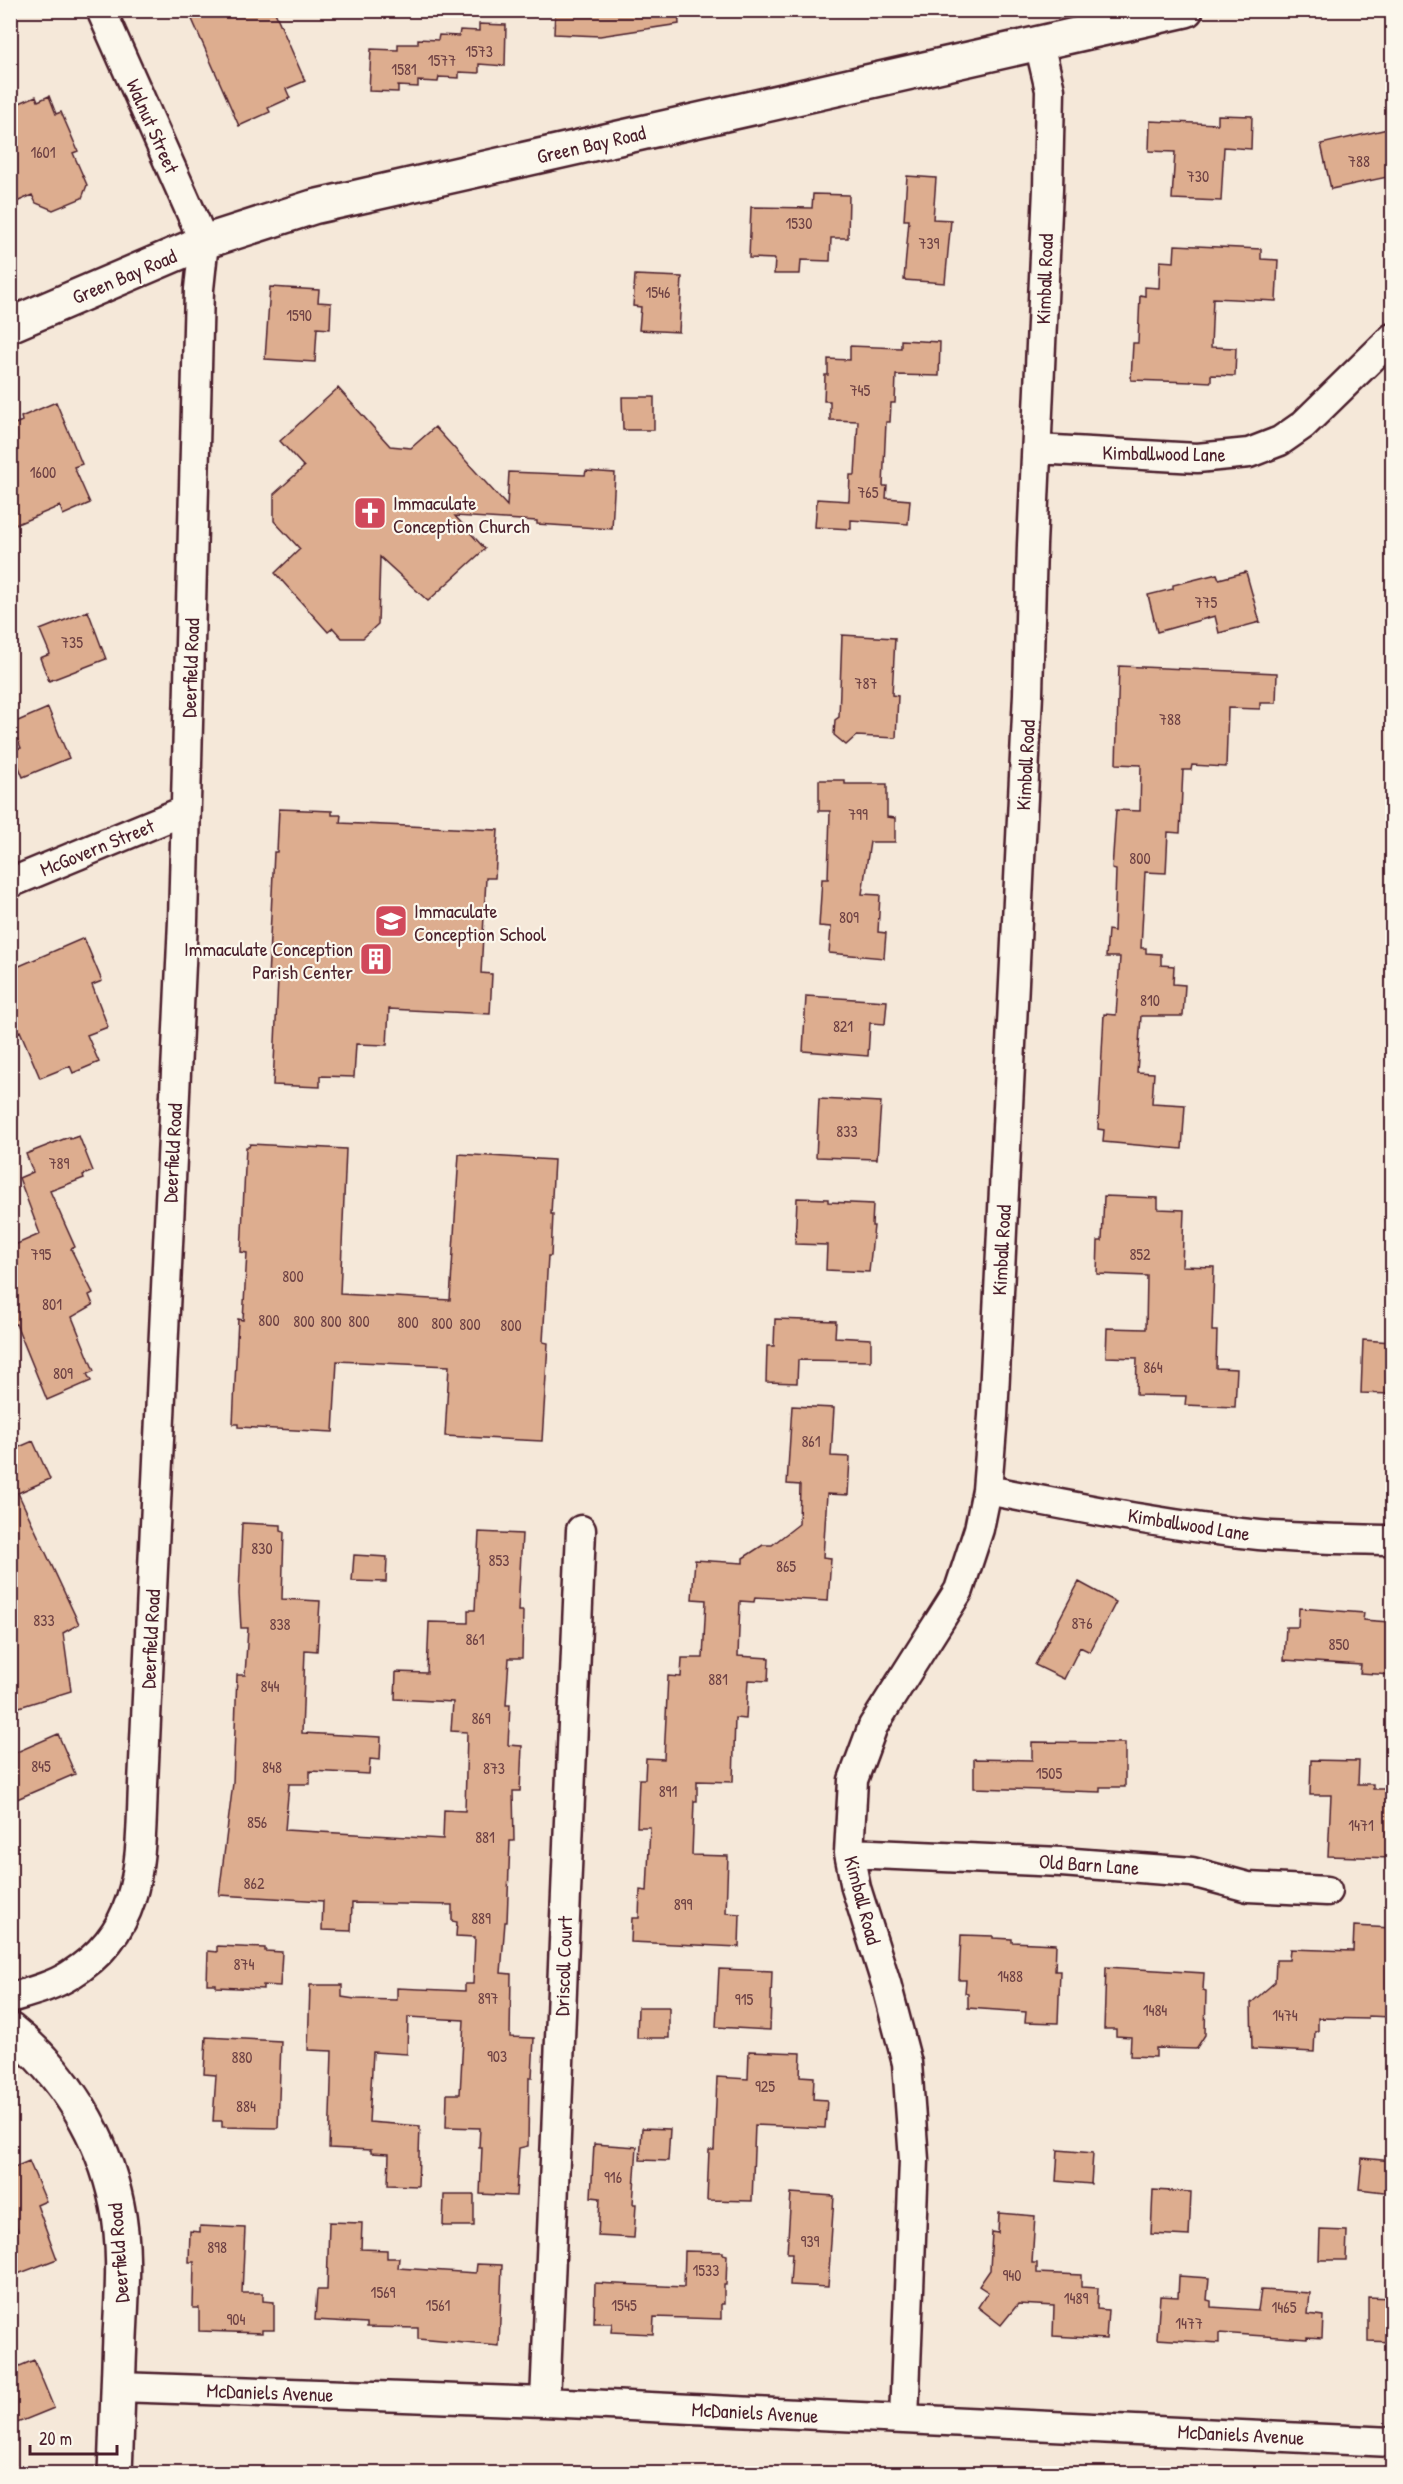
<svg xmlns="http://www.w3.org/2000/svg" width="1403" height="2484" viewBox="0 0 1403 2484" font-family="'Patrick Hand',sans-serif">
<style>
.building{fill:#ddad8f;stroke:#4a1f2b;stroke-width:1.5}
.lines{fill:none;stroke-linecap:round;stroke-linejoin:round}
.minor-casing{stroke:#4a1f2b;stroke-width:33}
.tertiary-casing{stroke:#4a1f2b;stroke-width:38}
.secondary-casing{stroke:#4a1f2b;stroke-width:38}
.minor{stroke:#fbf7ec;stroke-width:28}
.tertiary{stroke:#fbf7ec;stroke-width:33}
.secondary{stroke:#fbf7ec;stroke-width:33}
.labels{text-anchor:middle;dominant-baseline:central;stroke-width:4.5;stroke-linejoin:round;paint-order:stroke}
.number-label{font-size:16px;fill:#6f4244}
.street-label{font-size:20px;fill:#4a1f2b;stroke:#fbf7ec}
.poi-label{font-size:20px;fill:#4a1f2b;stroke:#fbf7ec;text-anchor:start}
</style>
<rect width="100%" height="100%" fill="#f5e8d9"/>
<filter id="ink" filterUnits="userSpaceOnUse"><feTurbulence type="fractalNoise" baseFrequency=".0167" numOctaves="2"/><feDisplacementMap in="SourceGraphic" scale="12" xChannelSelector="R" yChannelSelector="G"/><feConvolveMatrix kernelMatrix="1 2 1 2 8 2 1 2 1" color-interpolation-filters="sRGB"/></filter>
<g filter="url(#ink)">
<!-- building -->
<path class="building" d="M188,10H274L305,81L286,89L290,98L268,108L270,112L239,126Z
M555,10H678L679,24L600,36L554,34Z
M479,24L506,25L505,66L479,64V73L459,72V78L439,77L438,82L418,81V87L398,86V92L369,91L371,49L398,50V44H418V39L438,40L439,35L459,36L460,30L479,31Z
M36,96L38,101L49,96L56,114L61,112L78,151L73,153L87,185L82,198L53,210L36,203L32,195L10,205V107Z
M1218,115L1252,116L1251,149L1224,147L1221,201L1172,199L1175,152L1149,151L1150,121L1218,124Z
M1392,128V176L1331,189L1321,144Z
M907,176L936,178L933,219L951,220L945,283L904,280L909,220H904Z
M813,194L849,195L848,238H831L830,261L801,260L800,274H774L775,259L749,258L751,207L812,208Z
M1175,245L1261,249V259L1278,260L1276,301L1213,298L1211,347L1236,348L1235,376L1211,375V382L1191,381V382L1131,380L1133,343H1138L1140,295L1145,296V287L1159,288L1160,261L1174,262Z
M635,275L682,277L679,332L639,330L641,307L633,306Z
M270,287L319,290L318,302L331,303L330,329L317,328L315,362L265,359Z
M901,340L940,342L939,376L896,375L895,403H891L890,422H886L883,486H887L886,498L910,500L908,524L851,520V529L815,527L817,499L849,501L850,475H855L858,421L830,420V401H824L825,375H828V359L850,360V346L901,348Z
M338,388L390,446L411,448L435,427L507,506L509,472L585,475L586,471L615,473L612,529L537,524V521L455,516L485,549L428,601L380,557L378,624L363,638H342L333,628L328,632L275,573L300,549L274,521V494L304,467L280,441Z
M622,397H654V430H623Z
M56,402L82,464L74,467L90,503L63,515L60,506L10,527V426L22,421L21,417Z
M1246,572L1260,622L1219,633L1215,616L1157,632L1148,595L1173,589V585L1217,574L1219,579Z
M88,611L106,659L49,681L40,658L50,654L40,630Z
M842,635L895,638L892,695L898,696L896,738L856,736L846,745L834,735L835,720L839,717Z
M1119,666L1277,673L1276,703H1260V709L1228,708L1226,767L1192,765L1191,770H1183L1180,833L1168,832L1166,873L1145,872L1141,948H1146V953L1161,954V965L1174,966L1173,984L1185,985L1183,1016H1141L1137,1072L1154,1073L1152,1103L1185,1105L1182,1149L1103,1142L1104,1130L1098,1129L1104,1014L1116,1015L1120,957H1106L1108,930L1114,931L1116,870L1112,869L1116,810L1140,811L1141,765L1116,764Z
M48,708L69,758L23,777L12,750L21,748L11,724Z
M819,780H845V784H887V817L895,818V842H870L862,894L880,895L878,932L886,933L884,958L829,953L831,927L819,926L822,879H828L830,811H819Z
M279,809L332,811V815H341L340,823L498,830L495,878H486L481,973L492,974L490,1014L389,1009L387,1045L356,1044L354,1077L320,1076V1087L273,1085L278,979H268L274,852H277Z
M84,938L102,981L92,985L108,1027L87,1035L99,1062L73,1073L70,1066L40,1078L20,1031L10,1035V970Z
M806,996L887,1001L885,1024L870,1023L868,1056L803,1051Z
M819,1099L881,1102L877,1159L816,1157Z
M79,1136L93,1171L83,1175L84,1178L50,1191L75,1247L71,1249L93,1293L89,1295L93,1305L72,1317L94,1371L87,1374L91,1381L47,1400L16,1324L10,1326V1247L40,1234L19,1178L33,1172L26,1154L69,1137L70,1139Z
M250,1144L346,1149L340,1294L450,1300L459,1154L554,1160L551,1214H553L551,1256H548L543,1342L548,1343L542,1441L445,1436L449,1366L337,1361L333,1432L238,1427V1424H233L238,1319L243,1320L247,1253L241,1252L246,1147H249Z
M1104,1196L1158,1198V1209L1184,1210L1182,1266L1214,1267L1212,1331H1217L1216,1368L1237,1369L1235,1407L1185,1405L1186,1396L1136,1395L1137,1358L1106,1357L1107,1328L1146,1329L1147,1276L1097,1274L1098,1241H1102Z
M797,1198L828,1199V1202L873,1204L872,1226H874L869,1272L826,1270L827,1245L795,1244Z
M775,1319L836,1321L835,1337L871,1339V1361L798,1360L797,1383L766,1382L767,1346H774Z
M1363,1340L1392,1342V1394L1361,1393Z
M792,1406L834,1408L831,1456L850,1457L848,1495L827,1494L823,1557L831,1558L828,1601L755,1597L754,1602L740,1601L738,1656L769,1658L768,1681L748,1680L746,1719L735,1718L733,1782L697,1781V1801H694L692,1855L728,1856L726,1913L740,1914L739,1947L631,1942L632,1918H639L640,1890L647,1891L650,1827H637L639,1779H645L646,1758L664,1759L668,1676L681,1677L682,1658H703L706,1600L692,1599L695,1560L743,1563V1558L763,1545H772L799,1524L800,1485L787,1484Z
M33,1441L50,1479L18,1493L79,1624L63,1633L71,1691L13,1709L10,1693V1451Z
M242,1523L281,1525V1531L284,1532L282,1599L320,1601L317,1651L305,1650L302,1733L381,1737L380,1760L370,1759L369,1774L310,1771V1784H289L285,1830L443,1839L444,1810L465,1811L467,1732L451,1731L453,1702L395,1699L396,1672L427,1673L429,1622L468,1623V1610H475L479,1532L522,1534L518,1611H523L522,1658H509L506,1705H510L508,1745L522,1746L520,1791H513L514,1841H510L507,1922H505L501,1973L511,1974L510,2037L534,2038L532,2077H529L528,2146L519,2148L516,2196L480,2194L482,2147H479L480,2128L446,2127L447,2094H460L464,2020L408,2017L407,2054L373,2052L369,2122L420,2126L418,2186L388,2185L389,2154L371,2153V2150L329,2148L332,2051L308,2050L310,1985H342V1997L355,1999L397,2000V1988L465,1991V1984H473L475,1937L456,1936L457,1922L452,1921V1905L352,1903L351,1931L322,1930L323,1901L219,1895L233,1783L237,1675H245L248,1628H241L239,1594Z
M354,1555L387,1557L386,1582L352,1581Z
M1079,1582L1116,1602L1090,1652L1080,1647L1064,1679L1035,1665Z
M1299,1608L1364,1613L1363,1620L1389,1622V1625H1392V1675L1360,1673L1361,1665L1284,1660L1286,1627H1298Z
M58,1734L75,1774L10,1802V1755Z
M1032,1742L1125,1743V1787H1100V1792L974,1788V1759L1032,1760Z
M1311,1760L1359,1761L1358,1784H1373V1789H1392V1858L1328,1856L1331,1795H1310Z
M1354,1926L1392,1928V2017L1368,2016V2019L1318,2018V2031H1315L1314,2052L1252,2049L1251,2003L1275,1982L1276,1960H1289L1290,1949L1353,1951Z
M961,1935L993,1936V1938L1012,1939V1942L1056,1944L1055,1971H1060L1058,2023L1025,2022L1026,2012L968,2008V1994L965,1993L966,1980H959Z
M217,1946L265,1948V1951L282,1952L280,1986L263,1985V1989L216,1987V1984H207L208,1951L217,1952Z
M1106,1967L1204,1973L1203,1990L1206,1991L1205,2035L1196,2049L1156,2048V2057L1130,2056L1131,2037L1116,2036V2029H1104Z
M719,1969L772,1971L770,2030L716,2027Z
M638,2007H669V2038H637Z
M206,2037L281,2041L278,2128L222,2127V2121H213L216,2075L204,2074Z
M749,2051L801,2053L800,2076L814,2077L813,2099L827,2100L825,2128L755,2125L752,2201L707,2200L709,2150H714L717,2077L748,2079Z
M642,2128L670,2129L668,2161L640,2160Z
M594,2144L637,2147L633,2204H636L634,2238L598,2236L600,2198L591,2197Z
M1058,2150L1093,2153L1091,2184L1056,2181Z
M1362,2158L1392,2161V2193L1359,2189Z
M29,2161L46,2201L37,2205L57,2259L10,2277V2234L18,2230L10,2212V2169Z
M1153,2190L1191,2192L1189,2236L1151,2234Z
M791,2193L834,2196L828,2287L790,2285L792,2253H787Z
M444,2195H474V2226H443Z
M999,2213L1035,2216L1032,2263H1037V2273L1081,2275V2287L1098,2288L1097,2309L1108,2310L1106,2339L1053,2336L1054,2306L1018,2304L1001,2325L978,2307L988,2292L979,2286L990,2270L992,2232L998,2233Z
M329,2222L362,2223L361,2249L387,2250V2258H399L398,2268L476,2273L477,2264L502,2265L499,2346L418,2339V2328L367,2327V2323L315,2320L317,2290H327Z
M200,2226L245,2228L242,2293H263V2301L274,2302V2330H262V2333L199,2331V2308H193L194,2262H189L190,2231L200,2232Z
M1320,2230L1347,2231L1346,2260H1319Z
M685,2251L723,2252V2254L727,2255L726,2285H724V2304H721V2319L654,2317L653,2334L611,2332L612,2323H594L595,2283L684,2287Z
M1179,2276L1209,2278L1207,2300L1211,2301V2307L1258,2310L1261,2290L1310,2293L1308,2314L1323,2316L1322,2338L1307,2337V2339L1219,2333V2343L1157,2339L1160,2296L1178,2297Z
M1368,2297L1392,2298V2342L1368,2341Z
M34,2360L54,2408L10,2426V2370Z"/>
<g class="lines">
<!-- minor casing -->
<g class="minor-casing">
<path id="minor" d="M1037,449L1197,458L1249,453L1280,441L1303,425L1392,338
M10,883L184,811
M987,1490C1077,1507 1168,1526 1259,1535C1304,1539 1348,1539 1392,1540
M849,1853L1061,1862L1192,1872L1248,1887L1327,1891
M10,1998C30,1992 53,1986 70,1975C144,1930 140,1860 143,1784L183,921L199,289L204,242L101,10
M118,2387L545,2402L1392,2442
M545,2402L581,1530
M904,2419L914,2160L907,2063L886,1983L856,1888L849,1853L853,1780L873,1726L959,1590L979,1529L987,1490L993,1416L1028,694L1032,545L1048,189L1050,90L1039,43"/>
</g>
<!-- tertiary casing -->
<g class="tertiary-casing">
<path id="tertiary" d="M10,2030C65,2074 103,2136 117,2205C126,2248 122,2294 120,2337C118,2383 117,2428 115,2474"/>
</g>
<!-- secondary casing -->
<g class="secondary-casing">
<path id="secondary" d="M10,325L204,242L313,207L1186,10"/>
</g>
<!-- minor -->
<use href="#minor" class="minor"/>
<!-- tertiary -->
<use href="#tertiary" class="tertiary"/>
<!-- secondary -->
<use href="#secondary" class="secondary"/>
</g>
</g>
<!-- icons -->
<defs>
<g id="church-square" transform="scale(1.725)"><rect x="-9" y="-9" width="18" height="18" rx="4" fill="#d1495b" stroke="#fbf7ec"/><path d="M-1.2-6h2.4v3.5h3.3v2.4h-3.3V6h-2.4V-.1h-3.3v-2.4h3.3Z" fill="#fff"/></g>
<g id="school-square" transform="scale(1.725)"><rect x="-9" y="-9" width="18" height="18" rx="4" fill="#d1495b" stroke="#fbf7ec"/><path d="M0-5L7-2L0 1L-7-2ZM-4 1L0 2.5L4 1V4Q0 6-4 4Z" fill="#fff"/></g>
<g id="building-square" transform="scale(1.725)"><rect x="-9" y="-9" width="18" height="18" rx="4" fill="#d1495b" stroke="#fbf7ec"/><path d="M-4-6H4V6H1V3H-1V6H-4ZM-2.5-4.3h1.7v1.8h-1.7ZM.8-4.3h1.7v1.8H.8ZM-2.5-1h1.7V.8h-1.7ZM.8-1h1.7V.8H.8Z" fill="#fff"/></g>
</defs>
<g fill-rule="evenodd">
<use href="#church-square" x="370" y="513"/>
<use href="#school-square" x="391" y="921"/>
<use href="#building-square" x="376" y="959"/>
</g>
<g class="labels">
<!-- number labels -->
<g class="number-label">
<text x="479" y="51">1573</text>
<text x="442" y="60">1577</text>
<text x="404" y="69">1581</text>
<text x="43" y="152">1601</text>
<text x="1359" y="161">788</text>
<text x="1198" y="176">730</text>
<text x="799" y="223">1530</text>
<text x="929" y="243">739</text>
<text x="658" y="292">1546</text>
<text x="299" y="315">1590</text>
<text x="860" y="390">745</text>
<text x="43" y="472">1600</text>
<text x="868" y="492">765</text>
<text x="1206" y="602">775</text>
<text x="72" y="642">735</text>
<text x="866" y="683">787</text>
<text x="1170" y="719">788</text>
<text x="858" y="814">799</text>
<text x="1140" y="858">800</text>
<text x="849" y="917">809</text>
<text x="1150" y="1000">810</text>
<text x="843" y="1026">821</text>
<text x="847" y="1131">833</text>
<text x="59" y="1163">789</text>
<text x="41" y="1254">795</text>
<text x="1140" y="1254">852</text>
<text x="293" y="1276">800</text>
<text x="52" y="1304">801</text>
<text x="269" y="1320">800</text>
<text x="304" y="1321">800</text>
<text x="331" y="1321">800</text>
<text x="359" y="1321">800</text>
<text x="408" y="1322">800</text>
<text x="442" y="1323">800</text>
<text x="470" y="1324">800</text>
<text x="511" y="1325">800</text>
<text x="1153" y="1367">864</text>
<text x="63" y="1373">809</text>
<text x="811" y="1441">861</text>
<text x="262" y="1548">830</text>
<text x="499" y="1560">853</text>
<text x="786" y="1566">865</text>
<text x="44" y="1620">833</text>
<text x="1082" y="1623">876</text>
<text x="280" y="1624">838</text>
<text x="475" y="1639">861</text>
<text x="1339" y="1644">850</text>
<text x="718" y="1679">881</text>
<text x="270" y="1686">844</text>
<text x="481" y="1718">869</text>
<text x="41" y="1766">845</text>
<text x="272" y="1767">848</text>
<text x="494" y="1768">873</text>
<text x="1049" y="1773">1505</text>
<text x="668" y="1791">891</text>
<text x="257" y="1822">856</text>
<text x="1361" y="1825">1471</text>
<text x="485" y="1837">881</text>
<text x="254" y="1883">862</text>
<text x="683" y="1904">899</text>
<text x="481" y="1918">889</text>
<text x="244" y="1964">874</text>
<text x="1010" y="1976">1488</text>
<text x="488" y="1998">897</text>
<text x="744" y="1999">915</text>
<text x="1155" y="2010">1484</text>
<text x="1285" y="2015">1474</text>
<text x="497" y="2056">903</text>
<text x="242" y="2057">880</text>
<text x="765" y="2086">925</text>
<text x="246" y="2106">884</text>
<text x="613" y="2177">916</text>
<text x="810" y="2241">939</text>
<text x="217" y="2247">898</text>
<text x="706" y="2270">1533</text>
<text x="1012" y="2275">940</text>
<text x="383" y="2292">1569</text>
<text x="1076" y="2298">1489</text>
<text x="438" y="2305">1561</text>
<text x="624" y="2305">1545</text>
<text x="1284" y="2307">1465</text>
<text x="236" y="2319">904</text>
<text x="1189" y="2323">1477</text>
</g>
<!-- street labels -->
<g class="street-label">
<text transform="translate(153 126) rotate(66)">Walnut Street</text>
<text transform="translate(591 144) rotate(-13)">Green Bay Road</text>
<text transform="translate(124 276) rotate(-23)">Green Bay Road</text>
<text transform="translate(1044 279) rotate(-88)">Kimball Road</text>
<text transform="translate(1164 453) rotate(1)">Kimballwood Lane</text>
<text transform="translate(190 668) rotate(-88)">Deerfield Road</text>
<text transform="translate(1025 765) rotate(-87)">Kimball Road</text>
<text transform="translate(97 847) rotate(-22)">McGovern Street</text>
<text transform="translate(172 1153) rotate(-87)">Deerfield Road</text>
<text transform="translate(1001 1250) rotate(-87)">Kimball Road</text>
<text transform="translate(1189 1524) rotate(9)">Kimballwood Lane</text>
<text transform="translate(150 1639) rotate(-87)">Deerfield Road</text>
<text transform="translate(1089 1864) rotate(4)">Old Barn Lane</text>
<text transform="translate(863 1900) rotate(75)">Kimball Road</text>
<text transform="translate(563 1966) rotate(-88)">Driscoll Court</text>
<text transform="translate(118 2253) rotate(-94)">Deerfield Road</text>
<text transform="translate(270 2392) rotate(2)">McDaniels Avenue</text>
<text transform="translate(755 2412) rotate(3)">McDaniels Avenue</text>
<text transform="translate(1241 2434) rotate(3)">McDaniels Avenue</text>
</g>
<!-- poi labels -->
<g class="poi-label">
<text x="393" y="502">Immaculate<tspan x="393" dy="23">Conception Church</tspan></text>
<text x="414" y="910">Immaculate<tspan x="414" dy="23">Conception School</tspan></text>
<text x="353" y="948" text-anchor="end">Immaculate Conception<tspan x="353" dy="23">Parish Center</tspan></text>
</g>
</g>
<!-- margin -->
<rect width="1403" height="2484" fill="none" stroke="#fbf7ec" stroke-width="36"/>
<rect x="18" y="18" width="1367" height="2448" fill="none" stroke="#4a1f2b" stroke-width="2" filter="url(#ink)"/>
<!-- scale -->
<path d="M30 2445v9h87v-9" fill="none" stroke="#4a1f2b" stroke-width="3"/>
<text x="39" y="2445" font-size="18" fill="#4a1f2b" stroke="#fbf7ec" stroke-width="4.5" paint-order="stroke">20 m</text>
</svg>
